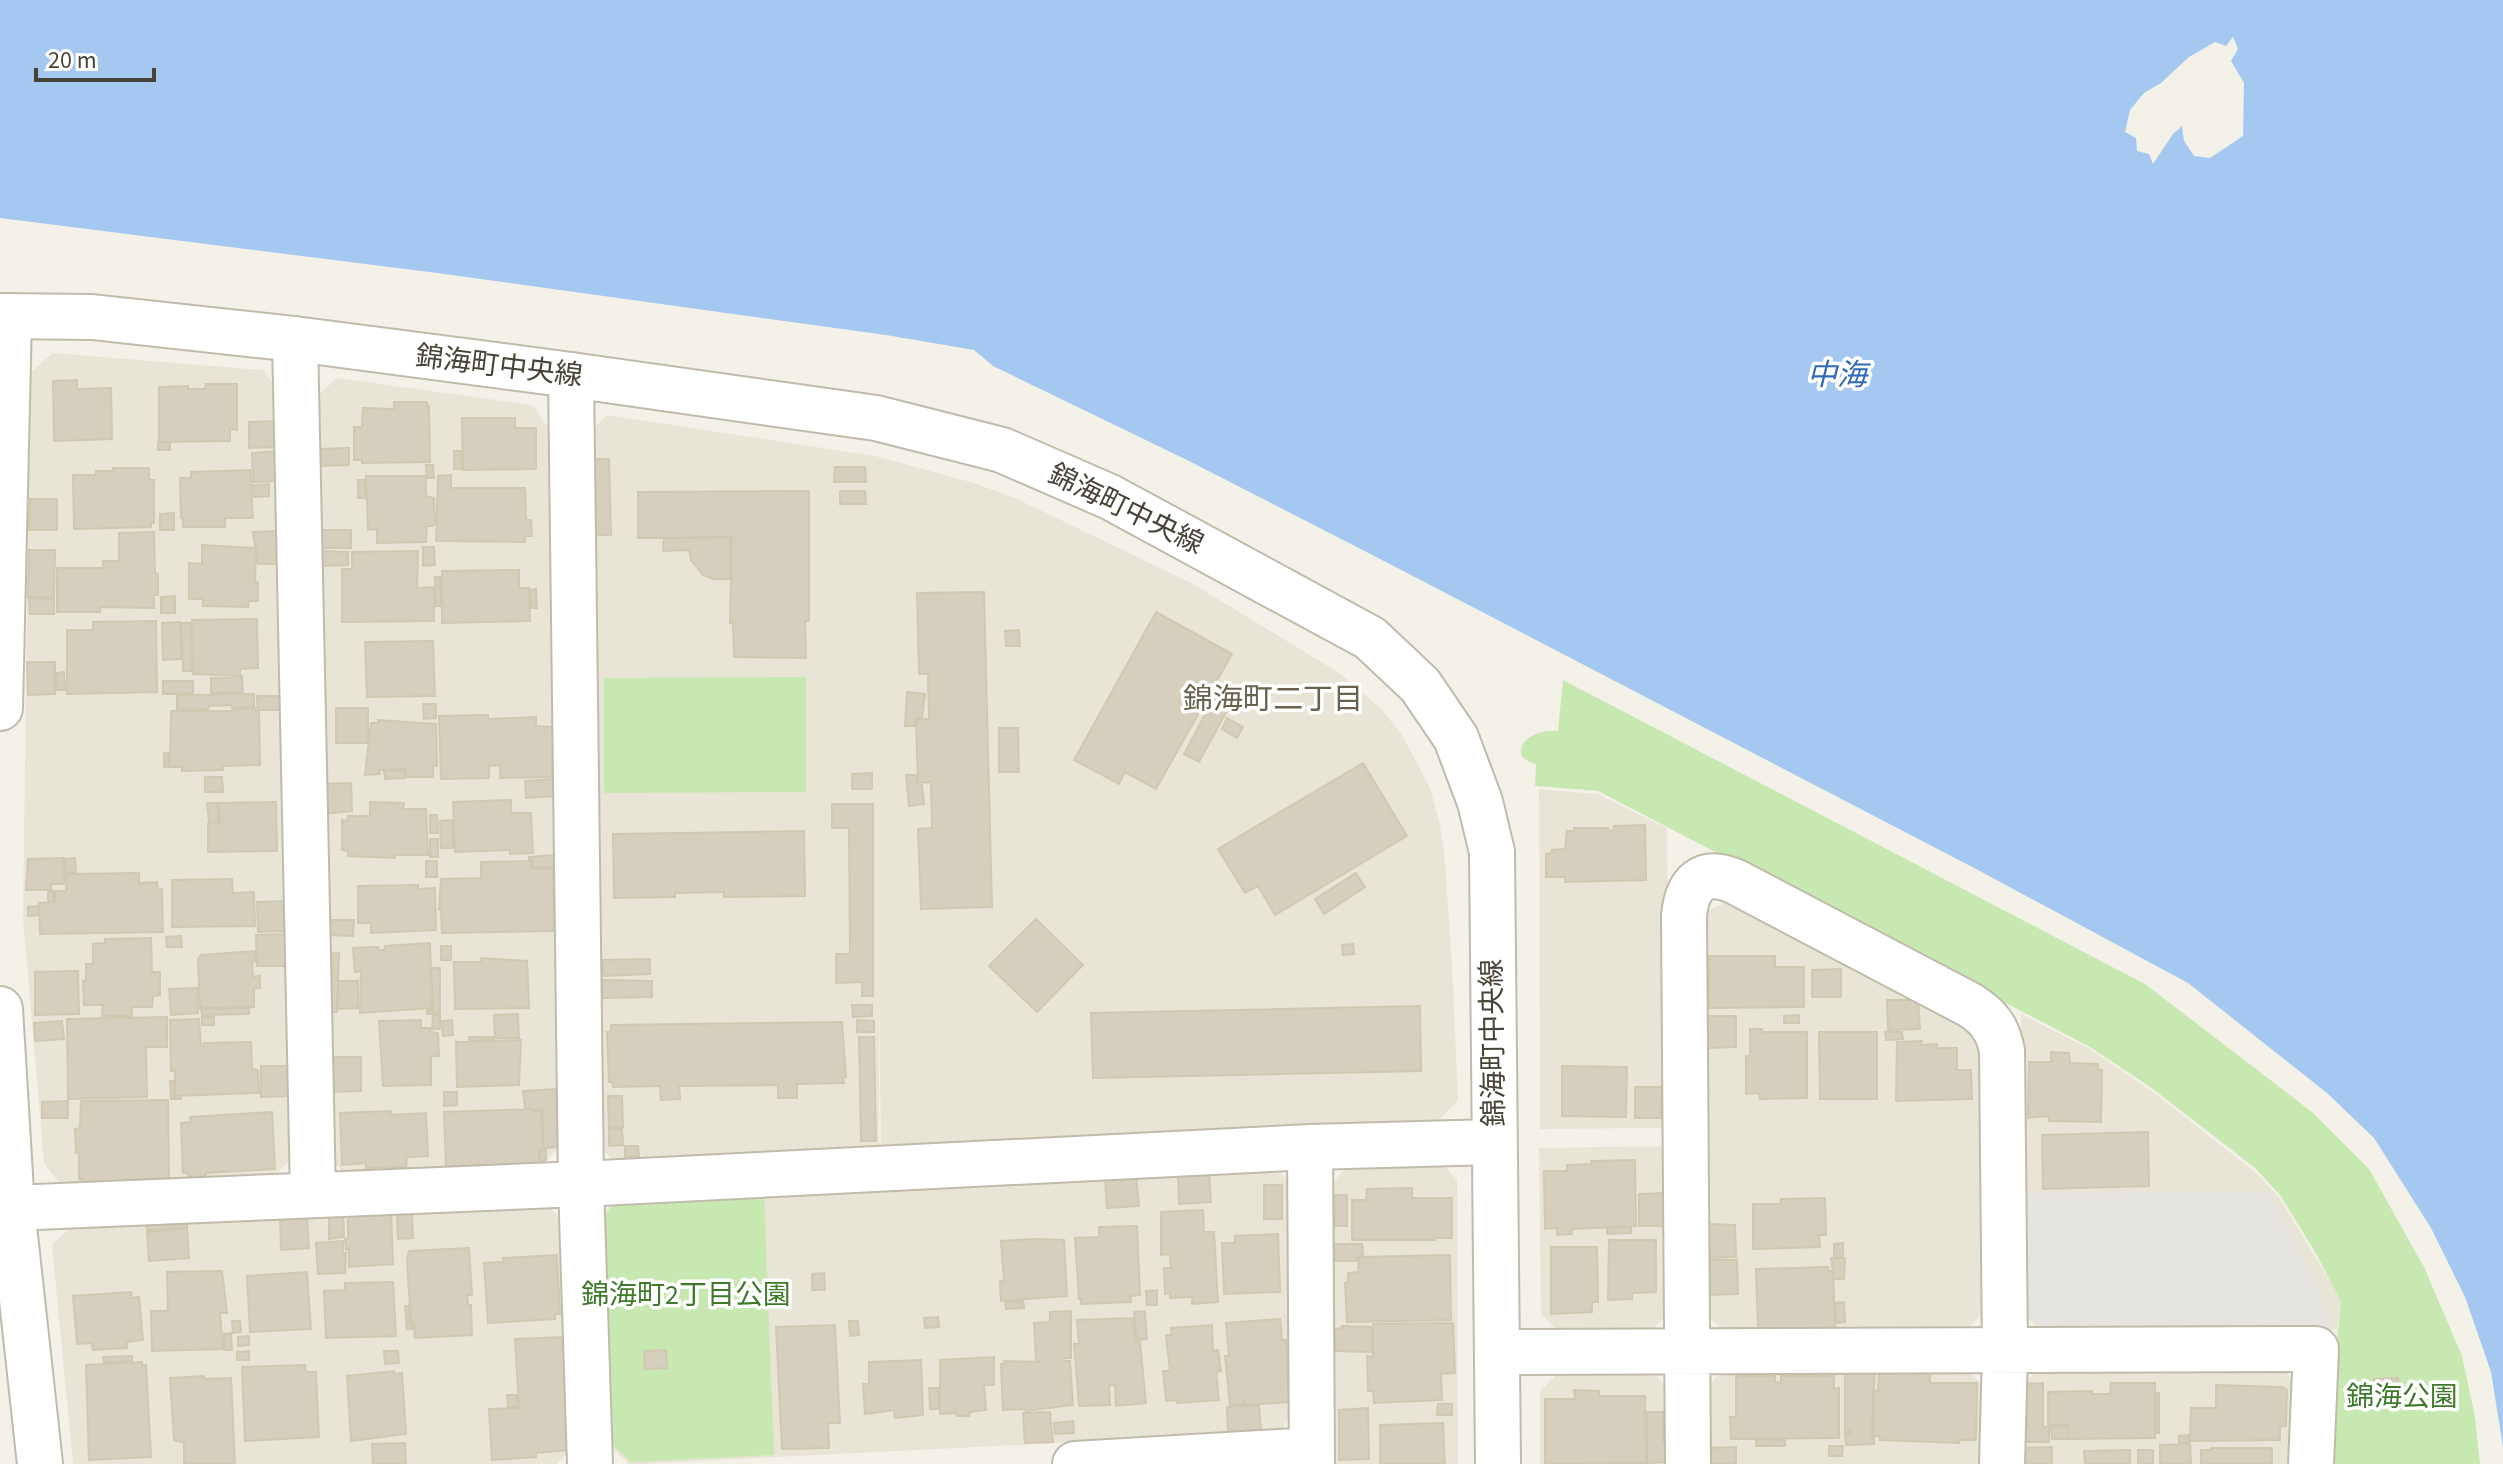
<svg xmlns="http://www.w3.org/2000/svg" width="2503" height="1464" viewBox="0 0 2503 1464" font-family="'Source Sans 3','Noto Sans JP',sans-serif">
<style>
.residential{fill:#e8e5d6}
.green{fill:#c8e8b1}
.parking{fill:#e5e4e0}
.water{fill:#a5c8f0;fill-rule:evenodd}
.building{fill:#d6cfbe;stroke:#d0c8b1;stroke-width:2}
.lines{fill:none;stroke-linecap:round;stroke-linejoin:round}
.minor-casing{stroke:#c0bbab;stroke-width:48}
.tertiary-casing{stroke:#c0bbab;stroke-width:48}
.minor{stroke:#fff;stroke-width:44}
.tertiary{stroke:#fff;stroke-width:44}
.labels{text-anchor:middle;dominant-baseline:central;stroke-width:7;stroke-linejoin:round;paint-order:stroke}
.street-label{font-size:28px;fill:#474337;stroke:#fff}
.park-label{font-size:28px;fill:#3e7a2a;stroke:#fff}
.water-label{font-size:30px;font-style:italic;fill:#306bb4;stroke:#fff}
.neighbourhood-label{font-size:30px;fill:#6a624e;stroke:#fff}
</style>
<rect width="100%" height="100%" fill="#f4f2e8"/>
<!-- residential -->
<path class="residential" d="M53,353L263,370L279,392L292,1159L269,1181L62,1187L44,1163L23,917L30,373Z
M337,378L532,405L549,428L561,1145L540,1168L348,1176L327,1156L316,397Z
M607,415L875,456L974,483L1015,498L1193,584L1341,674L1382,710L1402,735L1430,788L1439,820L1444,849L1452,965L1458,1100L1437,1122L881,1150L879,999V1150L617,1163L595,1144L585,436Z
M1539,789L1598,794L1667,828L1669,1128L1540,1129Z
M1728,900L1968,1025L1983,1050L1984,1312L1964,1332L1727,1334L1705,1313L1703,914Z
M2021,1014L2090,1049L2153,1092L2255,1172L2279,1197L2341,1299L2337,1330L2042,1333L2022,1312Z
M1669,1146V1313L1648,1334L1562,1335L1541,1314L1539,1148Z
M1438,1159L1457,1180L1458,1464H1335L1330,1185L1351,1163Z
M1274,1167L1294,1186L1298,1409L1279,1432L639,1464H629L610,1446L598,1218L618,1197Z
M542,1200L563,1221L574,1447L557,1464H73L52,1245L72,1226Z
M2280,1366L2300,1388L2297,1464H2019L2020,1388L2041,1367Z
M1649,1368L1669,1390V1464H1540V1391L1561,1370Z
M1966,1368L1986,1389L1984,1464H1705L1704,1390L1724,1369Z"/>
<!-- green -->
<path class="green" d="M806,677V792L604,793V678Z
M1563,680L2145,984L2312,1112L2369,1169L2424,1267L2462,1356L2475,1417L2480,1464H2334L2337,1340L2341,1301L2315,1252L2280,1195L2255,1168L2153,1089L2090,1047L1598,791L1535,786L1536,764C1505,757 1526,727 1558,731Z
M764,1192L774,1455L631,1462L613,1445L601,1220L619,1199Z"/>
<!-- parking -->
<path class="parking" d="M2268,1192L2318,1287L2330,1328L2043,1331L2022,1306V1193Z"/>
<!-- water -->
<path class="water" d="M0,0H2503V1447L2491,1372L2465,1297L2431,1228L2374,1138L2327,1093L2188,983L1978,870L1384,561L1187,460L993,366L974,350L886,335L437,273L0,218ZM2233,37L2238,49L2231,61L2244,83L2243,136L2210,158L2194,156L2184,141L2182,126L2173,134L2153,164L2149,154L2137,151L2136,138L2125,132L2130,110L2144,93L2161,83L2189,57L2215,42L2226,46Z"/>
<!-- building -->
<path class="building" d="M77,380V389L111,388L112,439L54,441L53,381Z
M206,384H237V430L230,429V441L159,442V387L188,386V389H205Z
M394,402H427V406H429L430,462L362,463V460H354V427H362L363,408L394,409Z
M462,418H515V428H536V469L463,470Z
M278,421L279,447L249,448V422Z
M158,442H170V450H158Z
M349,448V465L320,466V449Z
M279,451L280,481L253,482L252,453Z
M454,451H462L461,469H454Z
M592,459H609L611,535H594Z
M426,465H433L434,478H427Z
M835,467H865L866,482H834Z
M113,468H149V480H154V523H151V527L74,529L73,475H96V471H113Z
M250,470L253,518H225V527H183V518H181L180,478H191V472Z
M451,475V488H525L526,520H531L532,536H525V542L436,541L438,476Z
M366,476H426V496L434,498L435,523L433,526H427L426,542L377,543V529L368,530Z
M358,480H365V498H358Z
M269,484V496L254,497L253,485Z
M809,491V621H805L806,658L734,657L733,622L730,623L732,537L638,538V492Z
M840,491H865L866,504H840Z
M30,499H57V530H29Z
M174,513V530H160V514Z
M320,530H351V548H320Z
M280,531L281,564H258L253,532Z
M154,532L155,573L158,574V595H154V608L100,607V612H57V568H103V561H119V533Z
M664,538H730V579H714L703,575L691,560L689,550L663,551Z
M202,545L256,548L255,583L258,582V601H249L248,607L203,606V599H189V563L202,564Z
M423,547H434L435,565L423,566Z
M29,550H55L54,597H28Z
M321,551L348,552V565L320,566Z
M418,551L417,588L434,587V621L342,622V569H352V552Z
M519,570V588H529L530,621L442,623V571Z
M435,577H440L441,606H436Z
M536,589L537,608H531L530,590Z
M984,592L992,907L921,909L918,829L932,828L931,782L918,783L916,720L929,719L928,674H919L917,593Z
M175,596V613H161V597Z
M29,598L54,599V614H30Z
M1156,612L1232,654L1156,789L1125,772L1119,784L1074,760Z
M257,619L258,668L240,669V676L193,674L192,620Z
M156,621L157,692L67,694V630H93V622Z
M180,622L181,659L163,660L162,623Z
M182,623H191L192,671H183Z
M1019,630L1020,646H1006L1005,631Z
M433,641L435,696L367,697L365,642Z
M27,662H55V694L28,695Z
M64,672L65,690H57V673Z
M242,676L243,692L211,693V678Z
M163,681H193V693L163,694Z
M907,692L925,694L922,718L915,719V726H905Z
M254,694V707L232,708L231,705L209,706L208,709L177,710V695Z
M257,696H283V710H258Z
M1214,698L1229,707L1199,762L1184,754Z
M423,704H436V718L424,719Z
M256,708V711L259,712L260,765L223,766V770L182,771V767H170L171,711H233V709Z
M336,708H368V743H336Z
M488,715V719L536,717V726L553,727L552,777L500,778V765L489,766V778L441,779L439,716Z
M1227,718L1243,727L1237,738L1222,729Z
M378,720L436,724L437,766H433V777H406V769L379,770L380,774L365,775L371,723H378Z
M999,728H1018L1019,772H999Z
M164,753H168L169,767H164Z
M1363,763L1407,836L1275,915L1258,886L1245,893L1218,849Z
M405,770V778L385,779L384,771Z
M872,773V789H852V774Z
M906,775H916L917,784L922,785L924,804L909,806Z
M205,777H222L223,792H205Z
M554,779L555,796L526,798L525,781Z
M351,783L352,811L323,814V784Z
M511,800V813H531L533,853L510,854V850L455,852L453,802Z
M276,802L277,851L208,852V824L220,823L219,803Z
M370,802L404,803L403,809H426L428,855H395V858L348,856V851L342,850V820L347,821L348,816H370Z
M207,803H218V822H209Z
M832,804H873V996H862V982L836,983V954H850L849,828H832Z
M430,815H437L438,833H430Z
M452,820L453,848H441L440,821Z
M1645,825L1646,880L1565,882V877H1546V854L1552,853V850L1565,849L1567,831H1574V828H1608V831L1613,830L1614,826Z
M804,831L805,896L724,897V892L675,893V897L614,898L613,834Z
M430,839H438V857H430Z
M555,855L556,873L553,868L532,867V860H529V857Z
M64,858V884H51V890H26L28,859Z
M75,858L76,872L66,873L67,880L65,881V859Z
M426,861H437V877H426Z
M531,861V868L553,869L554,931L442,933L441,910H439L441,879L481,878V862Z
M139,873V883L157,882L158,890L162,889L163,932L40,934L39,903L55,902V891H66L67,874Z
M1356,873L1365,887L1324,914L1315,899Z
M232,879L233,893L254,892L255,926L172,927V880Z
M418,885V889L435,888L436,930L371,933V923H358V886Z
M48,891H53L54,902H48Z
M286,901L287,931L258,932L257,902Z
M38,906L39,915L28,916V907Z
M1036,919L1083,965L1037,1012L989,966Z
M327,920H354L353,936L327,935Z
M286,934L287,966H257L256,935Z
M181,936L182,947H167L166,937Z
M151,938L152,972H160V995L153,996L152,1007H132V1016H102L103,1005H84L83,981L86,980V964H93V944L105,943V939Z
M430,943L432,1008L360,1013L361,971L355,972L353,948L378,947L379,950H385V946Z
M1353,944L1354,954L1343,955L1342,945Z
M441,946H451V960H441Z
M255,951L256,961L252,962L253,977L260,976V988L254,989V1007L200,1008L198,959L201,955Z
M339,953L337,1012H327L328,954Z
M1708,956H1775V967H1804V1007L1709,1008Z
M481,958L527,961L529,1008L455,1009L454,962H481Z
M650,959V974L603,976L602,960Z
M431,968H440V1013L427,1014V1010H433Z
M1841,969V997H1812V970Z
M78,971L79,1014L35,1015V972Z
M602,980L652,981V997L603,998Z
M338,981H358V1008L338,1009Z
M197,988L198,1013L171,1015L169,989Z
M1887,1000H1918L1920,1029L1888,1030Z
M852,1005H872V1016L853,1017Z
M1420,1006L1421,1071L1093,1078L1091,1013Z
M249,1008V1014L202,1015L201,1009Z
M518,1014L519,1038H495L494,1015Z
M433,1015H440V1029H432Z
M1799,1015V1023H1784V1016Z
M1705,1016H1736V1047L1705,1048Z
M167,1017V1047H146L147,1097L68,1099L67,1019Z
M202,1017H214V1025H202Z
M199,1019L201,1046H204V1043L251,1042L252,1069L258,1070L259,1093L175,1096V1071H171L170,1020Z
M421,1020V1028H430L431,1032L438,1033L439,1056H431V1085L383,1086L379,1021Z
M452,1020L453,1035L443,1036L442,1021Z
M857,1020L874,1021V1032H857Z
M62,1021L64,1039L35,1041L34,1023Z
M842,1022L846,1077L843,1078L844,1083L797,1084V1098H778V1085L679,1086L680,1099L661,1100L660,1086L613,1087L612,1082H609L607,1032H611V1025Z
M1750,1029H1762V1032H1807V1098L1760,1099L1759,1093L1746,1094V1056H1750Z
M1819,1032H1877V1099H1820Z
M1885,1032H1902L1903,1039L1886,1040Z
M469,1037H493L494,1040L469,1041Z
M859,1037H874L876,1141H861Z
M521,1040L519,1085L457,1087L456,1042Z
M1922,1041L1921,1045L1937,1044V1048H1957V1070H1971L1972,1099L1896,1101L1897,1042Z
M2051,1052L2069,1053L2070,1063L2098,1064V1070H2102L2101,1122L2049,1121V1116L2028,1118L2029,1062H2051Z
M327,1057H361V1091L328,1092Z
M261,1066H289V1096L261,1097Z
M1562,1066L1627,1067L1626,1117L1562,1116Z
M170,1081H174V1097H181V1099H171Z
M1635,1087H1662L1661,1118H1635Z
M556,1089L558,1147L546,1148V1160L540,1161V1151L544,1150L542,1110L525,1108L523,1091Z
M444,1092H457V1105L444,1106Z
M608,1096H622L623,1127H609Z
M168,1100L169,1182L82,1184V1179H79V1152L76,1153L75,1129L80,1128L81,1101Z
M68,1101V1118H42V1102Z
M532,1109V1111H541L543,1149H539V1163L446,1167L444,1112Z
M391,1111L390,1115L426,1113L428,1156L407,1157L406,1167L366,1168V1163L342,1165L340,1113Z
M272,1112L275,1169L206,1173V1176L188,1177V1173H183L181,1123L191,1122L190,1117Z
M609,1129H622L623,1145L609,1146Z
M2148,1132L2149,1186L2043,1189L2042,1135Z
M625,1146H638L639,1156L625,1157Z
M1635,1160L1636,1226L1572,1229V1234L1557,1235V1228L1545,1229L1544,1171H1567V1165L1591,1164V1161Z
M1209,1172L1211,1202L1179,1204L1178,1173Z
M1136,1174L1139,1206L1107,1208L1105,1177Z
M1264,1185H1282V1219H1264Z
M1412,1188V1198H1452V1238H1434L1435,1240H1352V1200H1366L1367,1189Z
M1666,1193L1667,1226H1639V1194Z
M1334,1195H1347V1226H1335Z
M1825,1198L1826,1235H1819L1820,1247L1753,1249V1204H1780L1781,1199Z
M397,1210H412L413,1238L398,1239Z
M1203,1210L1204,1232H1214L1218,1302L1192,1304V1297L1170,1298V1293L1165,1294L1164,1268H1171L1170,1254L1161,1255V1212Z
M343,1212L344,1237L329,1239V1213Z
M391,1213L393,1264L349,1267V1249L346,1250L345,1239H348V1216Z
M307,1216L309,1248L281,1250L280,1218Z
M187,1221V1228L147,1230L146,1223Z
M1707,1224L1735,1225L1736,1257L1706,1258Z
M1137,1226L1140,1295L1130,1296L1131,1302L1081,1304V1299H1079L1075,1238L1099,1237V1227Z
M1631,1227V1233L1607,1234V1228Z
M187,1228L189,1258L149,1261L147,1232Z
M1278,1234L1280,1292L1224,1294L1222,1243H1235V1236Z
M1035,1239L1064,1240L1067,1296L1001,1301L1000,1281H1004L1001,1241Z
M1609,1240H1656V1292L1632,1293V1299L1608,1300Z
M343,1241V1253H346L345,1273L318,1274L316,1243Z
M1843,1243V1256H1834V1244Z
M1334,1244H1362L1363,1255L1357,1256V1261H1334Z
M1551,1247H1597L1598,1302H1592V1312L1551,1314Z
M469,1248L472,1295H467L468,1305H471L472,1335L415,1338L414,1324H411L407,1260L409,1251Z
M557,1255L560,1314H555V1319L488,1323L484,1263L504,1262L503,1258Z
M1450,1255L1451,1320L1347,1322L1345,1283L1348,1282V1273L1358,1272L1359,1257Z
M1831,1258H1845L1844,1279H1834Z
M1707,1260H1737L1738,1294L1707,1295Z
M1828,1267V1271H1833L1835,1328L1758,1330L1756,1269Z
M222,1271L227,1313H220L223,1349L152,1351L151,1311H168L167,1272Z
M307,1272L311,1329L250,1332L247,1276Z
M824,1273L825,1290H812V1274Z
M393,1282L396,1336L326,1338L324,1291L345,1290V1283Z
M1157,1290V1305H1147L1146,1291Z
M131,1292L132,1298L139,1297L143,1340L127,1342V1348L93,1350L92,1343L77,1344L73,1296Z
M1023,1301L1024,1308L1006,1309L1005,1302Z
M1844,1302L1845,1322L1836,1323L1835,1303Z
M409,1305L410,1325L414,1328L407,1329L405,1306Z
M1071,1311V1358H1064V1361H1070L1073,1405L1026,1411L1025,1409L1003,1410L1001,1364H1005L1004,1361L1039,1362L1036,1360L1034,1323L1050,1322V1312Z
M1145,1311L1147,1339L1137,1340L1134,1312Z
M938,1317L939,1327L925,1328L924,1318Z
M1133,1318L1135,1342H1140L1146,1403L1116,1406L1115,1385H1109L1110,1405L1079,1406L1074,1344H1079L1077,1320Z
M1280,1319L1282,1340H1286L1289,1402L1247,1405L1244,1400L1245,1404L1230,1405L1225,1356H1229L1226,1323Z
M232,1321H240L241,1332L233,1333Z
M849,1321H858L859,1335L850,1336Z
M1453,1323L1455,1373L1441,1374L1442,1400L1374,1403L1373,1391H1368L1367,1356L1373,1357V1324Z
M835,1325L840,1423H828L829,1448L782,1449L776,1327Z
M1212,1325L1213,1351L1218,1350L1221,1371L1216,1372L1219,1400L1177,1403L1176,1400L1166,1401L1163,1371H1170L1166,1335H1172L1171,1328Z
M1342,1326L1372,1327V1352L1335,1351V1329L1342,1328Z
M231,1333L232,1350H225L224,1334Z
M249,1336V1345L238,1346V1337Z
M564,1337L569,1450L536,1453V1457L492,1460L489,1409L519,1408L515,1339Z
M666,1350L667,1368L645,1369L644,1351Z
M249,1351V1360H237V1352Z
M384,1351H398L399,1363L385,1364Z
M132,1356V1361L104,1362L103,1357Z
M994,1357V1385H984L986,1410L970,1412L969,1416H957L956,1413L940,1414V1360Z
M921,1360L923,1415L895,1418L894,1410L865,1414L863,1384H869V1362Z
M142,1362V1365H146L151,1457L89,1460L86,1365Z
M305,1365L306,1372H316L319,1437L245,1441L242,1367Z
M1845,1370H1875L1871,1438H1874V1444L1846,1445L1845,1433H1851V1431H1845Z
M394,1371L395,1374L402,1373L406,1434L351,1441L347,1376Z
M1879,1372L1930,1373V1383H1977L1976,1440H1959V1443L1880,1440V1436H1873V1391H1878Z
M204,1376L205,1379L231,1378L235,1464H184V1443L174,1440L170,1378Z
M1736,1376H1775V1382L1781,1383V1376H1834V1389L1839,1388V1438L1731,1439L1730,1417H1736Z
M2398,1378L2400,1402L2375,1405L2374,1379Z
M2043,1383V1427H2049V1442H2022L2021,1426H2027L2026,1384Z
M2111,1383H2155V1438L2068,1439V1425H2048V1392L2092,1391V1394H2110Z
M2216,1385L2282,1387L2287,1390L2286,1426L2280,1427V1440L2190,1441L2191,1408H2216Z
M929,1388H938L939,1409H930Z
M1574,1390L1599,1391V1396H1645L1646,1463L1545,1464V1399H1575Z
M2156,1393H2159V1433H2156Z
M507,1395H517L518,1407H508Z
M1438,1404H1452V1415H1437Z
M1259,1405L1261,1432L1228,1434L1227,1407Z
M1368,1408L1369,1459L1339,1460V1410Z
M1050,1412L1053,1442L1025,1443L1023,1413Z
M1647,1412H1663V1442H1667L1668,1462L1647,1463Z
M1073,1421L1074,1433L1055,1434L1054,1423Z
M1443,1423L1445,1464H1380V1425Z
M2067,1426L2068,1439H2052L2051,1427Z
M2188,1435L2189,1443H2179V1436Z
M1756,1439L1785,1440V1446H1756Z
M405,1443L406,1464H373L372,1444Z
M2190,1444L2191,1464H2160V1445Z
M1829,1446H1843L1842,1456H1829Z
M1736,1447V1464H1706V1448Z
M2052,1447V1464H2021V1448Z
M2211,1448H2272V1464H2201V1450H2211Z
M2130,1450V1464H2085L2084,1451Z
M2138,1450H2153V1464H2138Z"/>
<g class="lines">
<!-- minor casing -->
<g class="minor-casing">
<path id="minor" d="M295,339L313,1195
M571,375L581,1184L590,1464
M0,708L9,316
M0,1009L12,1208L40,1464
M1310,1147L1312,1464
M12,1208L581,1184L1310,1147L1494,1142
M1498,1352L2316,1349L2311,1464
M1075,1464L1312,1450
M1688,1464L1684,916C1687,883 1703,867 1736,882L1970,1005C1989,1017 1998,1029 2002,1051L2005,1352L2002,1464"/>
</g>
<!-- tertiary casing -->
<g class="tertiary-casing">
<path id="tertiary" d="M0,316L92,317L295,339L571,375L876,418L1002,450L1110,497L1370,638L1420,685L1456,738L1480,802L1492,852L1498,1464"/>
</g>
<!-- minor -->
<use href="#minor" class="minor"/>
<!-- tertiary -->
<use href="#tertiary" class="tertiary"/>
</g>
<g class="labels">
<!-- street labels -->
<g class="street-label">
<text transform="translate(499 366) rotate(7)">錦海町中央線</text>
<text transform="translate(1126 509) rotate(26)">錦海町中央線</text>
<text transform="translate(1493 1043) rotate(-91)">錦海町中央線</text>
</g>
<!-- park labels -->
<g class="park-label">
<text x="686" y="1295">錦海町2丁目公園</text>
<text x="2402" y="1397">錦海公園</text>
</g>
<!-- water labels -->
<g class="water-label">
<text x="1837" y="375">中海</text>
</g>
<!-- neighbourhood labels -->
<g class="neighbourhood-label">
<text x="1273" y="699">錦海町二丁目</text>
</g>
</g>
<!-- scale -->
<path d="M36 68v12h118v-12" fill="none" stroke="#474337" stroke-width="4"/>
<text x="48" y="68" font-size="24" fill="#474337" stroke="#ffffff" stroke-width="6" paint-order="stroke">20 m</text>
</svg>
